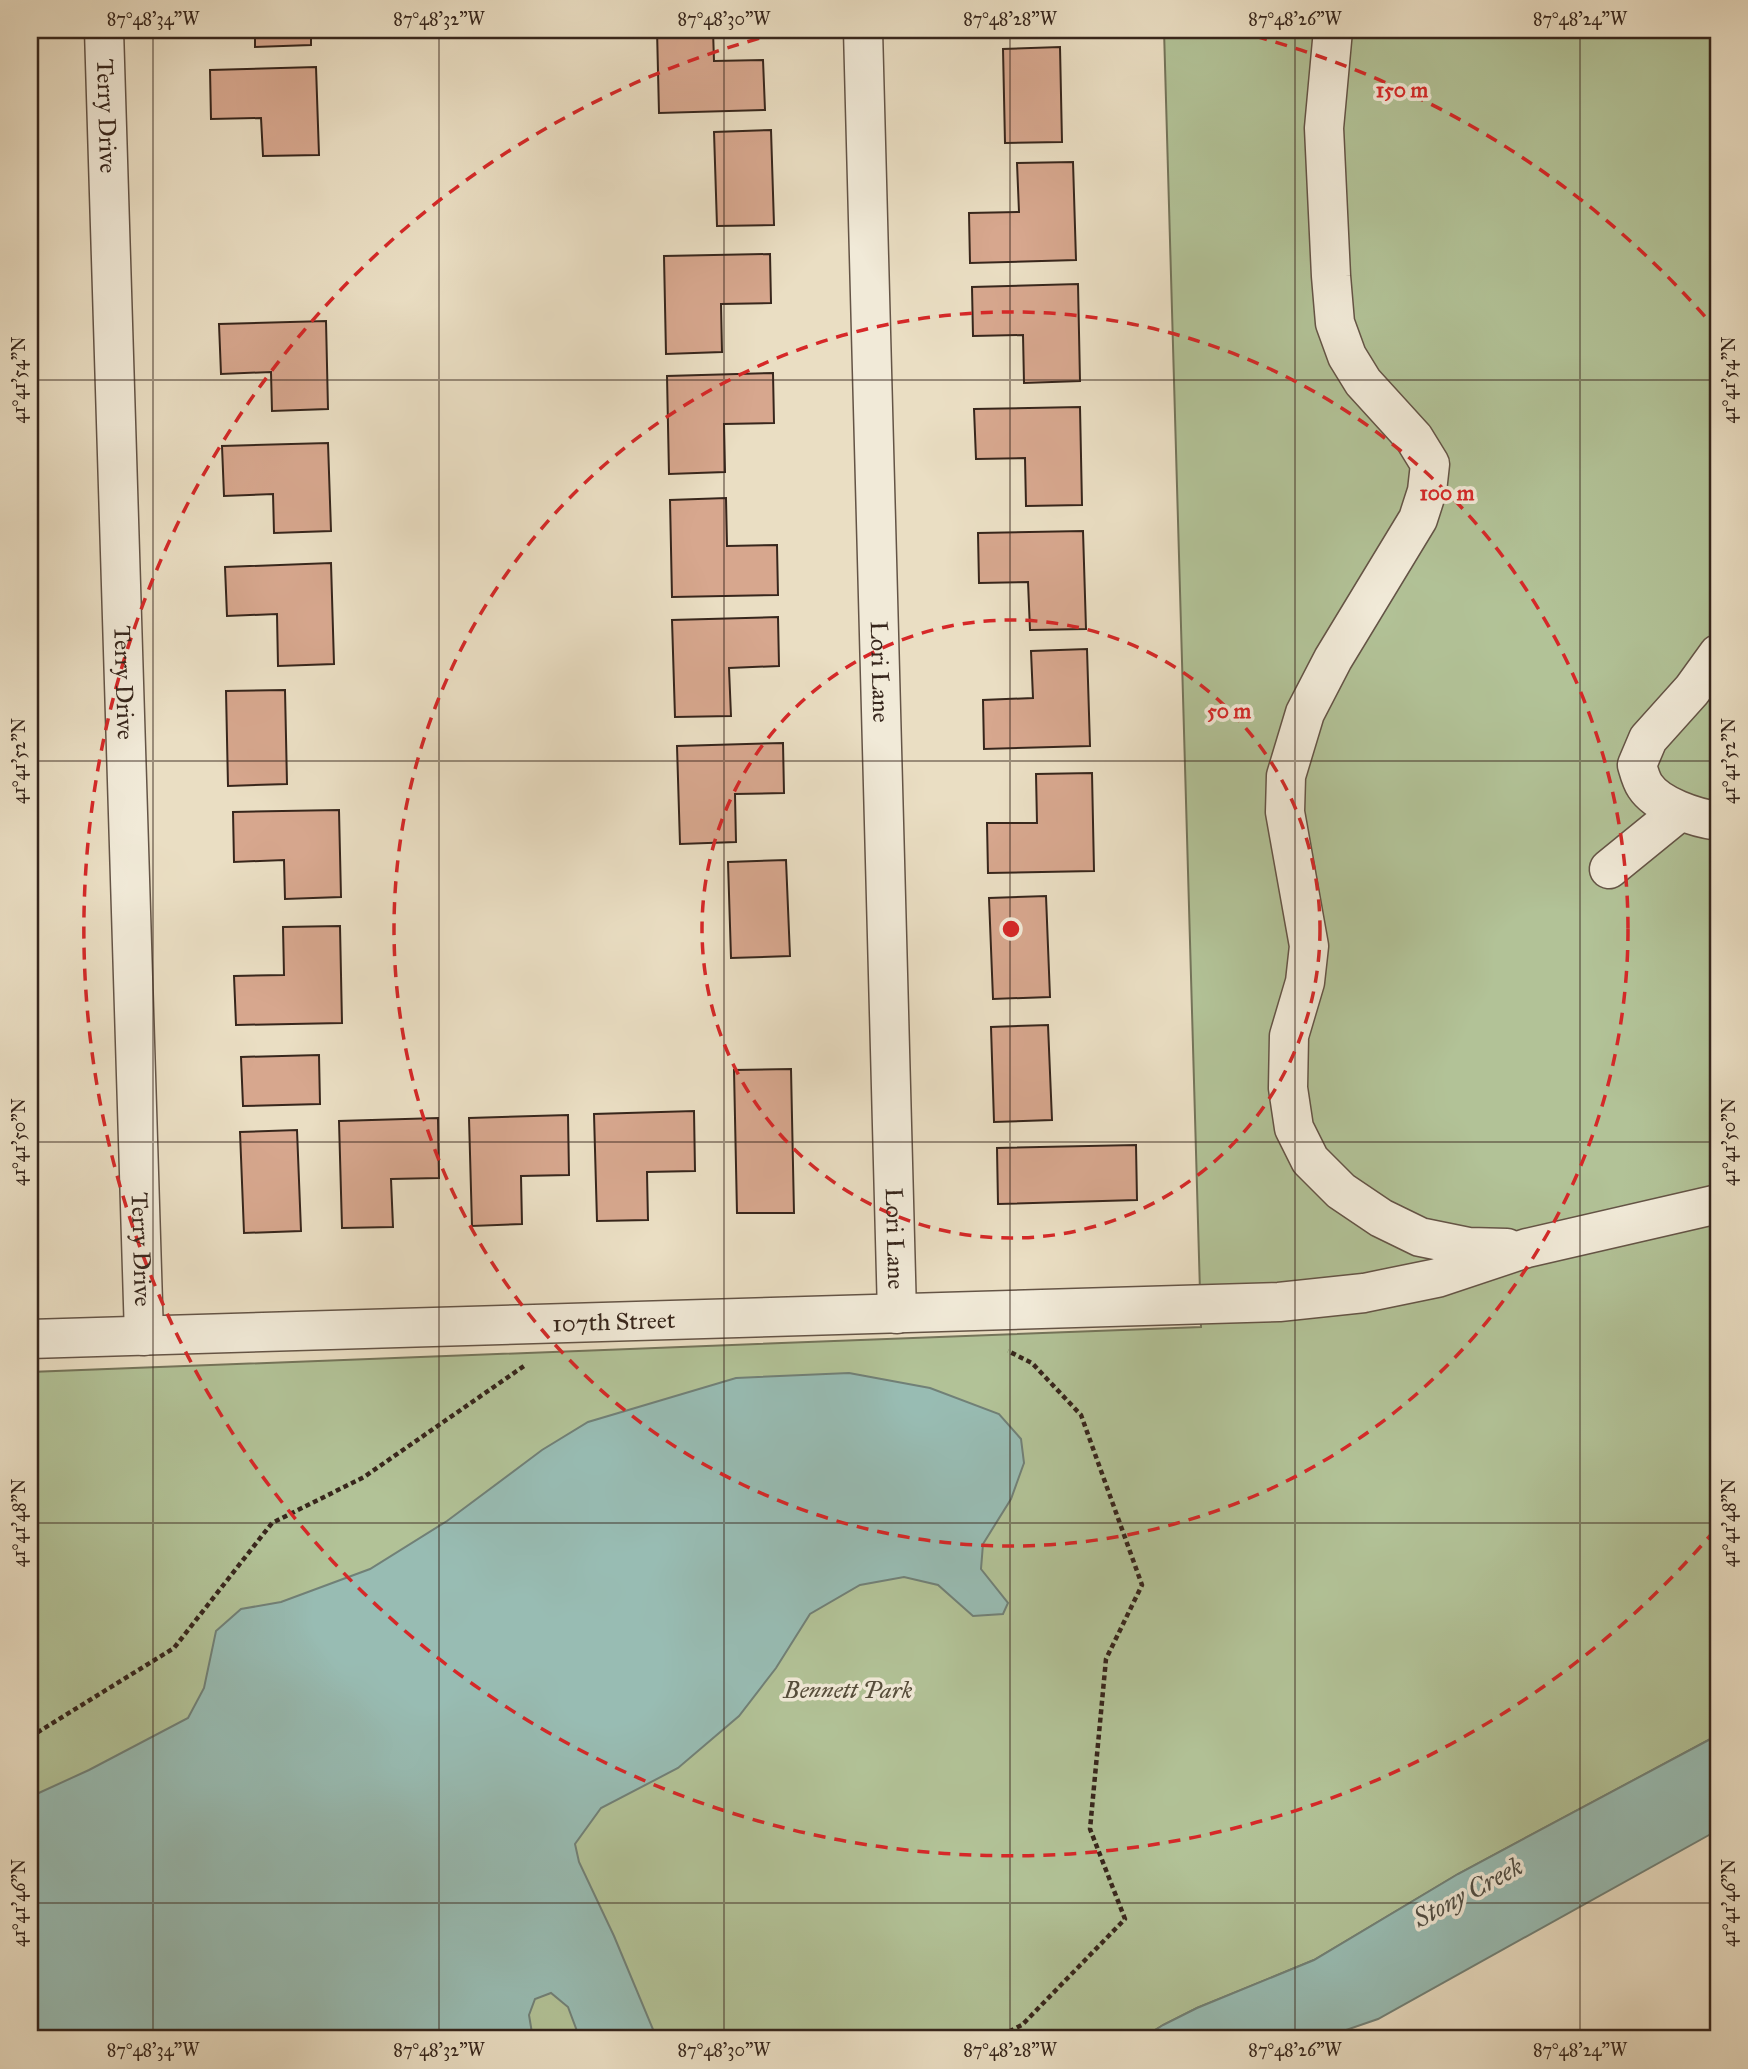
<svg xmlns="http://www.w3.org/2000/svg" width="1748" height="2069" viewBox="0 0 1748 2069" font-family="'IM FELL Great Primer',serif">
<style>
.green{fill:#b2c297;stroke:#74745a;stroke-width:2}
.water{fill:#98bcb3;stroke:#718077;stroke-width:2}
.building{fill:#d7a78e;stroke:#37261c;stroke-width:2}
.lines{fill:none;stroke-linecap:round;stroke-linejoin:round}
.minor-casing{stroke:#645446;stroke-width:41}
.path{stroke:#37261c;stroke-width:4.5;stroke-dasharray:5 3.5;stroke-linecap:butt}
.minor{stroke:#f1ead8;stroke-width:38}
.ticks{fill:none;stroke:#37261c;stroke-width:2;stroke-opacity:0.45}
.ring{fill:none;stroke:#d62828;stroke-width:3.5;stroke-dasharray:12 9}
.labels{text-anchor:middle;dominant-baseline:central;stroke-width:7;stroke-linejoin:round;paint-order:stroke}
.street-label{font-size:24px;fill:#37261c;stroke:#f1ead8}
.park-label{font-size:24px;font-style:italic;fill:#564d3b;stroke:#f1ead8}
.water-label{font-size:26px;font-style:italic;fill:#4f4c42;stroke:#f1ead8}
.centre{fill:#d62828;stroke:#f1ead8;stroke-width:3.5}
.ring-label{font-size:21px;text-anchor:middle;font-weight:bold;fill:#d62828;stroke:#f1ead8;stroke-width:7;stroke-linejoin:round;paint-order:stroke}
.neatline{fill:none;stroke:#37261c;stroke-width:2.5}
.ticks-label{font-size:18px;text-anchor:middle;fill:#37261c}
</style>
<rect width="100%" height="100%" fill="#eadec3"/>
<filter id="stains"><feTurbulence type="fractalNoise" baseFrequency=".00286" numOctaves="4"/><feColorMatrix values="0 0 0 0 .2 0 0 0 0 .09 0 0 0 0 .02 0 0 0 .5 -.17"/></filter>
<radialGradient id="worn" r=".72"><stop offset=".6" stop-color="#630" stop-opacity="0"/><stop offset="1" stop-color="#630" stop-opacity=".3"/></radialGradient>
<!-- green -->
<path class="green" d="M1164,30H1718V1735L1458,1874L1314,1960L1197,2008L1163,2025L1141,2039H30V1372L1201,1327Z"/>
<!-- water -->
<path class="water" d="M849,1373L930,1388L999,1414L1021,1439L1024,1463L1011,1499L983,1544L981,1569L1008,1603L1003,1614L973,1616L938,1585L904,1577L860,1585L810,1614L776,1668L739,1716L678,1768L601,1808L575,1844L579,1862L614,1936L657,2039H580L568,2007L551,1993L535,1999L529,2015L533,2039H30V1797L89,1770L188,1718L204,1688L216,1631L241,1609L281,1602L370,1569L447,1521L542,1450L588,1422L736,1378Z
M1718,1735V1830L1378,2019L1320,2039H1141L1163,2025L1197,2008L1314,1960L1458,1874Z"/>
<!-- building -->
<path class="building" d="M255,30H311V45L255,47Z
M657,30H713L714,61L763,60L765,110L659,113Z
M1060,47L1062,142L1005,143L1003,49Z
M316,67L319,155L263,156L261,118L211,119L210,70Z
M771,130L774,225L717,226L714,132Z
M1073,162L1076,260L970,263L969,213L1019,212L1017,163Z
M770,254L771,303L721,304L722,352L666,354L664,256Z
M1078,284L1080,381L1024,383L1023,335L973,336L972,287Z
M326,321L328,409L272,411L271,372L221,374L219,324Z
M773,373L774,423L724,424L725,472L669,474L667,376Z
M1080,407L1082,505L1026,506L1025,458L976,459L974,409Z
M328,443L331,531L274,533L273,494L224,496L222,446Z
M726,498L727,546L777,545L778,595L672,597L670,500Z
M1083,531L1086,629L1030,630L1028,582L979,583L978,533Z
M331,563L334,664L278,666L277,614L227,616L225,567Z
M778,617L779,666L729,668L731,716L675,717L672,620Z
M1087,649L1090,746L984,749L983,700L1033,698L1031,651Z
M285,690L287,784L228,786L226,691Z
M783,743L784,793L735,794L736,842L680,844L677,746Z
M1092,773L1094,871L988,873L987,823H1037L1036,774Z
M339,810L341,897L285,899L284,860L234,862L233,812Z
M786,860L790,956L731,958L728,862Z
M1046,896L1050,997L993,999L989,898Z
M340,926L342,1023L236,1025L234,976L284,975L283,927Z
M1048,1025L1052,1120L994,1122L991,1027Z
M319,1055L320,1104L243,1106L241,1057Z
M791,1069L794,1213H737L734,1070Z
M694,1111L695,1171L647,1172L648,1220L597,1221L594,1114Z
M568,1115L569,1175L521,1176L522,1224L472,1226L469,1118Z
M438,1118L439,1178L391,1179L393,1227L342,1228L339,1121Z
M297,1130L301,1231L244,1233L240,1132Z
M1136,1145L1137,1200L998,1204L997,1148Z"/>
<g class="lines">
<!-- minor casing -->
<g class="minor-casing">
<g id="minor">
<path id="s1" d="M104,30L144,1336"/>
<path id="s2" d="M863,30L897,1314"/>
<path d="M1333,30L1324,128L1331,276L1335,323L1347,356L1363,382L1414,438L1430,464L1427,491L1418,519L1333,659L1305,713L1286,776L1285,812L1309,946L1305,982L1289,1036L1288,1088L1294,1128L1310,1160L1341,1191L1381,1218L1420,1237L1469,1247L1507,1248"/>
<path d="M1718,654L1692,690L1648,739L1637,765C1639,772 1641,780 1645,786C1658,806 1696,818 1718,821"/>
<path d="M1609,869L1679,812"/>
<path id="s3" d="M30,1339L1279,1302L1364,1293L1437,1278L1527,1248L1718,1204"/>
</g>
</g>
<!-- path -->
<path class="path" d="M30,1737L174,1648L272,1523L364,1477L524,1366
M994,2039L1022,2025L1125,1919L1090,1829L1106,1659L1142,1585L1081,1415L1032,1363L1008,1351"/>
<!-- minor -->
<use href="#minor" class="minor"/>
</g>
<!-- ticks -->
<path class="ticks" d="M153,30V2039M439,30V2039M724,30V2039M1010,30V2039M1295,30V2039M1580,30V2039M30,380H1718M30,761H1718M30,1142H1718M30,1523H1718M30,1903H1718"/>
<!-- distance rings -->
<g class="ring">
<circle cx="1011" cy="929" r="309"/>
<circle cx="1011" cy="929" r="617"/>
<path d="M1715 1530A926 926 0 1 1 787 31M1235 31A926 926 0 0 1 1715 328"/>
</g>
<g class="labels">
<!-- street labels -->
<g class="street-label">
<text stroke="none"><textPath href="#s1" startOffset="86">Terry Drive</textPath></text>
<text stroke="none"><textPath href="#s2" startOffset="642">Lori Lane</textPath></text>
<text stroke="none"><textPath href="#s1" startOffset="653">Terry Drive</textPath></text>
<text stroke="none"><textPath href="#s2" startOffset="1209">Lori Lane</textPath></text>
<text stroke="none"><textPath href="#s1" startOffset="1220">Terry Drive</textPath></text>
<text stroke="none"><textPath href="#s3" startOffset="584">107th Street</textPath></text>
</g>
<!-- park labels -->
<g class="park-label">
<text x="848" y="1690">Bennett Park</text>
</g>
<!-- water labels -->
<g class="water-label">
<text transform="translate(1468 1892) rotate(-28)">Stony Creek</text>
</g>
</g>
<circle cx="1011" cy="929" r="10" class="centre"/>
<g class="ring-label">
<text x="1402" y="97">150 m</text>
<text x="1447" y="500">100 m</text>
<text x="1229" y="718">50 m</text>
</g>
<!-- margin -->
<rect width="1748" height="2069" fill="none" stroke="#eadec3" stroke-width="77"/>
<rect x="38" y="38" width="1672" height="1992" class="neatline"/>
<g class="ticks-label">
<text x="153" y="25">87°48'34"W</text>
<text x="439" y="25">87°48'32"W</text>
<text x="724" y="25">87°48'30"W</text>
<text x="1010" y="25">87°48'28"W</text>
<text x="1295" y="25">87°48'26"W</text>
<text x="1580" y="25">87°48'24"W</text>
<text transform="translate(19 380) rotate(-90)" y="6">41°41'54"N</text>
<text transform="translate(1729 380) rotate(-90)" y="6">41°41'54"N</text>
<text transform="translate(19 761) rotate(-90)" y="6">41°41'52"N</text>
<text transform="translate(1729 761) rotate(-90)" y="6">41°41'52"N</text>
<text transform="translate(19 1142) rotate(-90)" y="6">41°41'50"N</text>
<text transform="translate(1729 1142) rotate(-90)" y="6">41°41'50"N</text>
<text transform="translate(19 1523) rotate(-90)" y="6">41°41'48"N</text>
<text transform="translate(1729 1523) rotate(-90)" y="6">41°41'48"N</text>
<text transform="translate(19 1903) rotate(-90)" y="6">41°41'46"N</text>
<text transform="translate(1729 1903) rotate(-90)" y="6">41°41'46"N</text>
<text x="153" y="2056">87°48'34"W</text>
<text x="439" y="2056">87°48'32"W</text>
<text x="724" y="2056">87°48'30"W</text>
<text x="1010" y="2056">87°48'28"W</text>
<text x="1295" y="2056">87°48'26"W</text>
<text x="1580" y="2056">87°48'24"W</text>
</g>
<rect width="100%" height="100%" filter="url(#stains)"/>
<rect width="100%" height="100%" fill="url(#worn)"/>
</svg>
